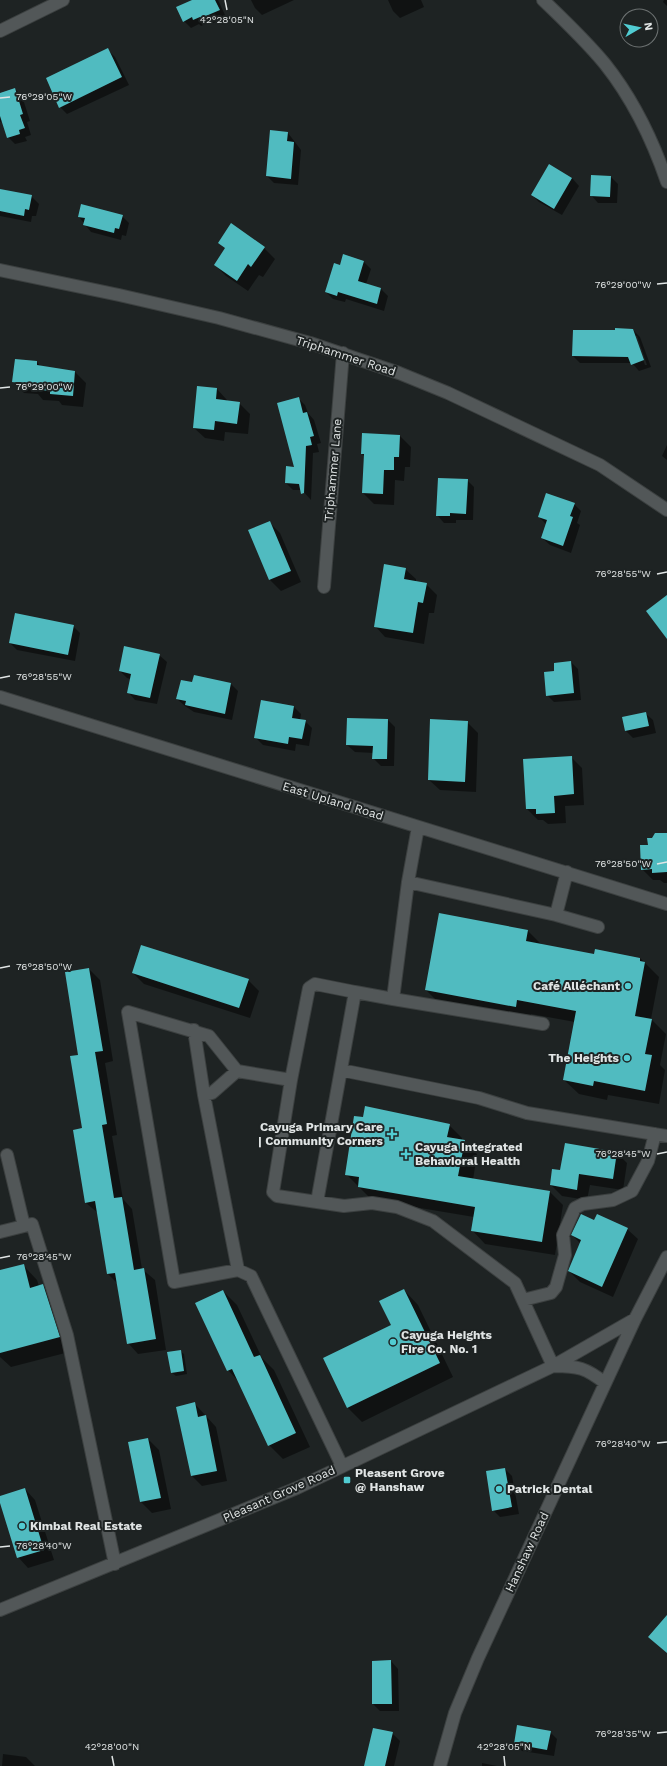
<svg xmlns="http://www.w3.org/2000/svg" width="667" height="1766" viewBox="0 0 667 1766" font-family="'Work Sans',sans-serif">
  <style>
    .shadow { fill: #0007; fill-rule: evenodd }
    .building { fill: #50bbc0 }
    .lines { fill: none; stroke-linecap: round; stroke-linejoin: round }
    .minor-casing { stroke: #3c4040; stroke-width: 14 }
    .minor { stroke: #525758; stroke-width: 12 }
    .ticks { fill: none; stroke: #e1e5e5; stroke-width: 1.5 }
    .poi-dot { fill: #51ccd2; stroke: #1e2323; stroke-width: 1.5 }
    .labels { text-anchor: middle; stroke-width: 4; stroke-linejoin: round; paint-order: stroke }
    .street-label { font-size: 12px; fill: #e1e5e5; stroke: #1e2323 }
    .poi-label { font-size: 12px; font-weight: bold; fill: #e1e5e5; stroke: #1e2323; text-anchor: start }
    .ticks-label { font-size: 10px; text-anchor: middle; fill: #e1e5e5; stroke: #1e2323; stroke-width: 4; stroke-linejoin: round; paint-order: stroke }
  </style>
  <rect width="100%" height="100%" fill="#1e2323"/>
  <path class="shadow" d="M194,0H218L226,17L209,25L208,23L201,26L199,24L191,28L184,21Z
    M251,0H294L262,15L255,8Z
    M388,0H421L424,7L400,18L393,11Z
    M664,0H667V6L663,2Z
    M108,50L115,57L129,85L67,114L60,107Z
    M15,89L22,96L30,121L27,122L31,135L25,137L27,141L15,144L8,137L3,121L0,122V94Z
    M288,133L301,150L298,185L274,183L267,176Z
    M611,177L618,184L617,203H598L591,195Z
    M572,178L579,186L562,215L539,202L532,195Z
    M31,196L39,204L36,216H32L31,222L0,216V198Z
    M122,216L129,223L126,236L122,235L121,240L91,232L79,217Z
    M219,242L264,248L275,259L263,277L259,275L248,291L226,276L215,265L226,249Z
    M364,262L371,269L366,284L381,289L388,296L384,311L346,299L345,302L333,299L326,292L341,266Z
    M633,330L640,337L651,367L639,371L632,363H580L573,356ZM635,336H637L647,365H645Z
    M37,362L41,367L75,372L86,383L83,407L62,405L59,401L43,400L38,394L24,393L13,382Z
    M217,389L227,400V402L239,403L250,414L248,434L225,432L224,441L205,438L194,428Z
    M298,398L305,405L308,413L314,420L321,443L317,444L319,452L313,453L311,500L302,490H293L286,483L296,468Z
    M400,436L411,447L410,467H405L404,481L395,480L394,505L374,504L363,493L365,457L362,454Z
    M667,445V460L662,456Z
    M467,480L474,487L473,520H456V523H444L437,515Z
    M574,504L581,511L577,523L580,525L571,553L550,545L542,538L546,524L539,517Z
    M269,522L280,533L301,582L281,591L270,580L249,530Z
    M405,569L416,579V582L426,584L437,595L434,613H429L424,644L385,637L375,626Z
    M73,626L80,633L75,661L17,650L10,643Z
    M159,655L167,662L157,704L135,700L128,692L131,679L127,678L120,671Z
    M571,662L578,669L581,700L554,702L547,695Z
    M193,683L231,684L238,691L232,720L194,712L185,706L177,699Z
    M294,707L301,714L300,720L305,721L312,728L309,746L296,744L295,751L263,745L256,738Z
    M645,713L653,720L656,733L633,738L626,731L623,718Z
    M348,719L388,720L395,727L394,766H381L374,759V753L355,752L347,745Z
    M467,722L478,733L476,792L440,790L429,780Z
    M571,757L582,768L584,805L565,806L566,823L548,824L543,820H538L527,809Z
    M667,834V883H664L660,880H653L642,869L649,846Z
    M528,931L542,945L595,955L640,958L659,977L651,1019L666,1034L660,1065L665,1070L659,1104L608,1095L607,1100L579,1094L564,1080L575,1022L531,1014L530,1021L440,1004L426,990Z
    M89,969L100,980L113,1061L105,1063L117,1135L112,1136L123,1199L132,1209L142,1269L155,1280L166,1350L138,1354L128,1343L117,1283L108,1274L98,1213L86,1203L79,1056Z
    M133,973L248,980L259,991L250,1018L144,984Z
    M364,1119L449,1125L462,1138V1141L477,1154L473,1180L550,1192L563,1205L555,1255L485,1244L472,1230L474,1217L372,1200L346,1174Z
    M617,1153L627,1163L623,1190L590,1185L587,1200L562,1196L551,1185Z
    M627,1229L638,1239L613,1297L580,1282L569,1271L581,1244L572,1235Z
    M23,1265L37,1280L39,1286L43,1285L57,1299L73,1351L11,1367L0,1357V1271Z
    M404,1290L418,1305L453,1377L362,1422L348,1408L392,1325Z
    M223,1291L237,1305L262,1358L274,1370L310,1447L283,1459L269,1445L239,1382L228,1370Z
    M180,1351L184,1354L187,1374L176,1376L172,1373Z
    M195,1404L216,1427L227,1481L202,1486L192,1476Z
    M148,1439L159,1450L171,1509L152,1513L141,1502L129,1443Z
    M505,1469L512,1476L519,1514L500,1517L493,1510Z
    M25,1489L35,1500L54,1560L28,1568L18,1557L0,1499V1497Z
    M391,1661L398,1669L399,1711H380L373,1704Z
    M550,1732L557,1739L554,1756L522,1751L515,1744Z
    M392,1733L400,1741L394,1766H367Z
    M3,1754L26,1757L35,1766H2Z
    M482,1763L497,1766H482Z"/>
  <path class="building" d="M192,0H215L220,10L201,18L200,17L193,20L192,17L183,22L176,7Z
    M108,48L122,77L59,108L46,78Z
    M15,88L23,114L20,115L25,128L19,130L20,134L7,138L0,116V93Z
    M270,130L288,132L287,141L294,142L291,179L266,176Z
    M549,164L572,178L554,209L531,195Z
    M591,175L611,176L610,197L590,196Z
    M0,189L32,195L29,210L25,209L24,216L0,211Z
    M81,204L123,215L119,229L115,228L114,233L83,225L85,218L78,217Z
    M231,223L265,247L251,267L248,264L237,281L214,265L225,248L218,243Z
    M343,254L364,261L358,281L381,288L377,304L338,292L337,296L325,292L334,263L340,265Z
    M615,328L633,329L644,360L631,365L628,357L572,356L573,330H615Z
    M15,359L37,361V365L75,371L73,396L50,394V391L32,389V385L12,382Z
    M197,386L217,388L216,399L240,402L237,424L215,421L214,430L193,428Z
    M299,397L303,413L307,412L314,436L310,437L312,445L306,446L304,493L301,494L299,484L285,483L286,466L294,467L277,403Z
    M362,433L400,435L399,457H394V470H384L383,494L362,493L364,454H361Z
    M438,478L468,479L466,514L450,513V516H436Z
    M546,493L575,503L570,516L573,517L563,546L541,538L547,520L538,517Z
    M270,521L291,571L269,580L248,530Z
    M384,564L406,568L404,579L427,583L423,603L418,602L413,633L374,627Z
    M667,595V639L646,611Z
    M15,613L74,625L68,655L9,643Z
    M124,646L160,654L150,698L127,693L131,674L119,671Z
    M571,661L574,693L546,696L544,672L554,671V663Z
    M194,675L231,683L225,714L185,705L186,701L176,699L181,680L192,682Z
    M261,700L294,706L292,718L306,720L302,739L289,737L288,744L254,738Z
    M646,712L649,726L625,731L622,717Z
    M347,718L388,719L387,759H372L373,746L346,745Z
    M430,719L468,721L465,782L428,780Z
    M572,756L574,794L554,796L555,813L536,814V809H526L523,759Z
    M655,833H667V872L652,873V869L641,870L640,845H648L647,838H652Z
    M439,913L528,930L526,941L594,954L595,949L640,958V961L645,962L635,1016L652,1019L645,1054L652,1055L645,1091L594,1081L593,1086L563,1080L576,1011L517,1000L516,1007L425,990Z
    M141,945L249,979L239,1008L132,973Z
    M89,968L103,1051L95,1052L107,1124L102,1125L114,1198L122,1197L134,1270L144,1268L156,1339L127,1344L115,1273L107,1274L95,1201L85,1203L73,1130L82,1128L70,1056L78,1055L65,972Z
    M365,1106L450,1124L447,1137L465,1140L458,1176L550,1191L542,1242L471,1231L475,1207L358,1187L359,1177L345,1175L354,1116L363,1117Z
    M565,1143L617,1152L613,1179L579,1174L577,1190L550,1185L552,1169L560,1170Z
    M581,1214L594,1220L597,1214L628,1228L602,1287L568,1271L581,1240L571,1235Z
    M24,1264L30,1288L43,1284L60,1337L0,1353V1270Z
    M404,1289L440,1363L347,1408L323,1358L391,1325L379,1301Z
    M223,1290L254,1357L260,1355L296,1433L268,1446L232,1369L227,1371L195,1303Z
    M181,1350L184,1371L171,1373L167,1352Z
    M195,1402L198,1417L206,1415L217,1471L191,1476L176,1407Z
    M148,1438L161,1498L140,1502L128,1442Z
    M505,1468L512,1507L492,1511L486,1471Z
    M25,1488L44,1550L17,1558L0,1503V1496Z
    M667,1615V1653L648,1637Z
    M391,1660L392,1704H372V1661Z
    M517,1725L551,1731L547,1750L514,1744Z
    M373,1728L393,1732L385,1766H364Z"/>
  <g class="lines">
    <defs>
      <path id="minor" d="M543,0C564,20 586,41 605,64C632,98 653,141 667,182
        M0,31L63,0
        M0,270L119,295L219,318L310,343L399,373L448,393L600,465L667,510
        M324,587L343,353
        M0,697L667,904
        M418,827L408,882L393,999L355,992L317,1202L344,1206L372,1203L397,1207L433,1221L515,1283L553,1366
        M408,882L556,915L598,927
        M556,915L567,872
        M393,999L543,1024
        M194,1030L204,1095L238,1270
        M341,1070L479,1098L527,1113L667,1136
        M291,1080L237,1071L209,1036L128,1012L174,1282L238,1270L251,1276L342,1466
        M204,1095L212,1093L237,1071
        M7,1155L24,1226
        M317,1202L277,1196L273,1192L291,1080L309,988L315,984L355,992
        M0,1232L32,1224L67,1335L115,1564
        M523,1300L551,1293L556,1287L565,1255L563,1235L575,1208L583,1204L613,1200L632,1191L648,1161L655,1134
        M554,1366C578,1366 586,1368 605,1383
        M0,1610L297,1488L553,1366L635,1319
        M440,1766L455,1713L478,1658L635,1319L667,1257"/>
    </defs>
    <use href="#minor" class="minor-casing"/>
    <use href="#minor" class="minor"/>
  </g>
  <path class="ticks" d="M225,0L227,10M0,98L10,97M657,284L667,283M0,388L10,387M657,574L667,572M0,678L10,676M657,864L667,862M0,968L10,966M657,1154L667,1152M0,1258L10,1256M657,1443L667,1442M0,1547L10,1546M657,1733L667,1732M112,1756L114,1766M504,1756L505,1766"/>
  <g class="poi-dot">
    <circle cx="628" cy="986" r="4"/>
    <circle cx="627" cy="1058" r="4"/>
    <path d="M390 1128h4v4h4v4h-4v4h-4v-4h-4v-4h4z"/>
    <path d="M404 1148h4v4h4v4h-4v4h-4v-4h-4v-4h4z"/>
    <circle cx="393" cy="1342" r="4"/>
    <rect x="343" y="1476" width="8" height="8" rx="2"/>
    <circle cx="499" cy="1489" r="4"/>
    <circle cx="22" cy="1526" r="4"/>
  </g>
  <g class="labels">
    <g class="street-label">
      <text transform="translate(346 356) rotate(18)" y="4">Triphammer Road</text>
      <text transform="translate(333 470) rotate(-85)" y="4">Triphammer Lane</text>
      <text transform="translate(333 801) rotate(17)" y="4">East Upland Road</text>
      <text transform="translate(279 1494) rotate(-24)" y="4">Pleasant Grove Road</text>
      <text transform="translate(527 1552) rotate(-65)" y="4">Hanshaw Road</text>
    </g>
    <g class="poi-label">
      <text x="620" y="990" text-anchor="end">Café Alléchant</text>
      <text x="619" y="1062" text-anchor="end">The Heights</text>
      <text x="383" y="1131" text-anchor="end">Cayuga Primary Care<tspan x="383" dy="14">| Community Corners</tspan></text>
      <text x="415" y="1151">Cayuga Integrated<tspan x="415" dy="14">Behavioral Health</tspan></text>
      <text x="401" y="1339">Cayuga Heights<tspan x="401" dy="14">Fire Co. No. 1</tspan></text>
      <text x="355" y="1477">Pleasent Grove<tspan x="355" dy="14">@ Hanshaw</tspan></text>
      <text x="507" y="1493">Patrick Dental</text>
      <text x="30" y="1530">Kimbal Real Estate</text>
    </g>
  </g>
  <g class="ticks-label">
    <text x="227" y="23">42°28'05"N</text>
    <text x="44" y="100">76°29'05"W</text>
    <text x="623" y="288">76°29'00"W</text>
    <text x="44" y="390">76°29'00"W</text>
    <text x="623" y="577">76°28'55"W</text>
    <text x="44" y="680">76°28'55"W</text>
    <text x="623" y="867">76°28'50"W</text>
    <text x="44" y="970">76°28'50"W</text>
    <text x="623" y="1157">76°28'45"W</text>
    <text x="44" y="1260">76°28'45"W</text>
    <text x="623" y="1447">76°28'40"W</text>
    <text x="44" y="1549">76°28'40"W</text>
    <text x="623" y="1737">76°28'35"W</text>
    <text x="112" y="1750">42°28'00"N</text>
    <text x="504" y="1750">42°28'05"N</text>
  </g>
  <g transform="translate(639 28) rotate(81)"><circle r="19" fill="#1e2323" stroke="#6c7171"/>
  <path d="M0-3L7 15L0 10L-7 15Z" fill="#51ccd2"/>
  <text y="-6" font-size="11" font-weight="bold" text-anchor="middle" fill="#e1e5e5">N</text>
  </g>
</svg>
